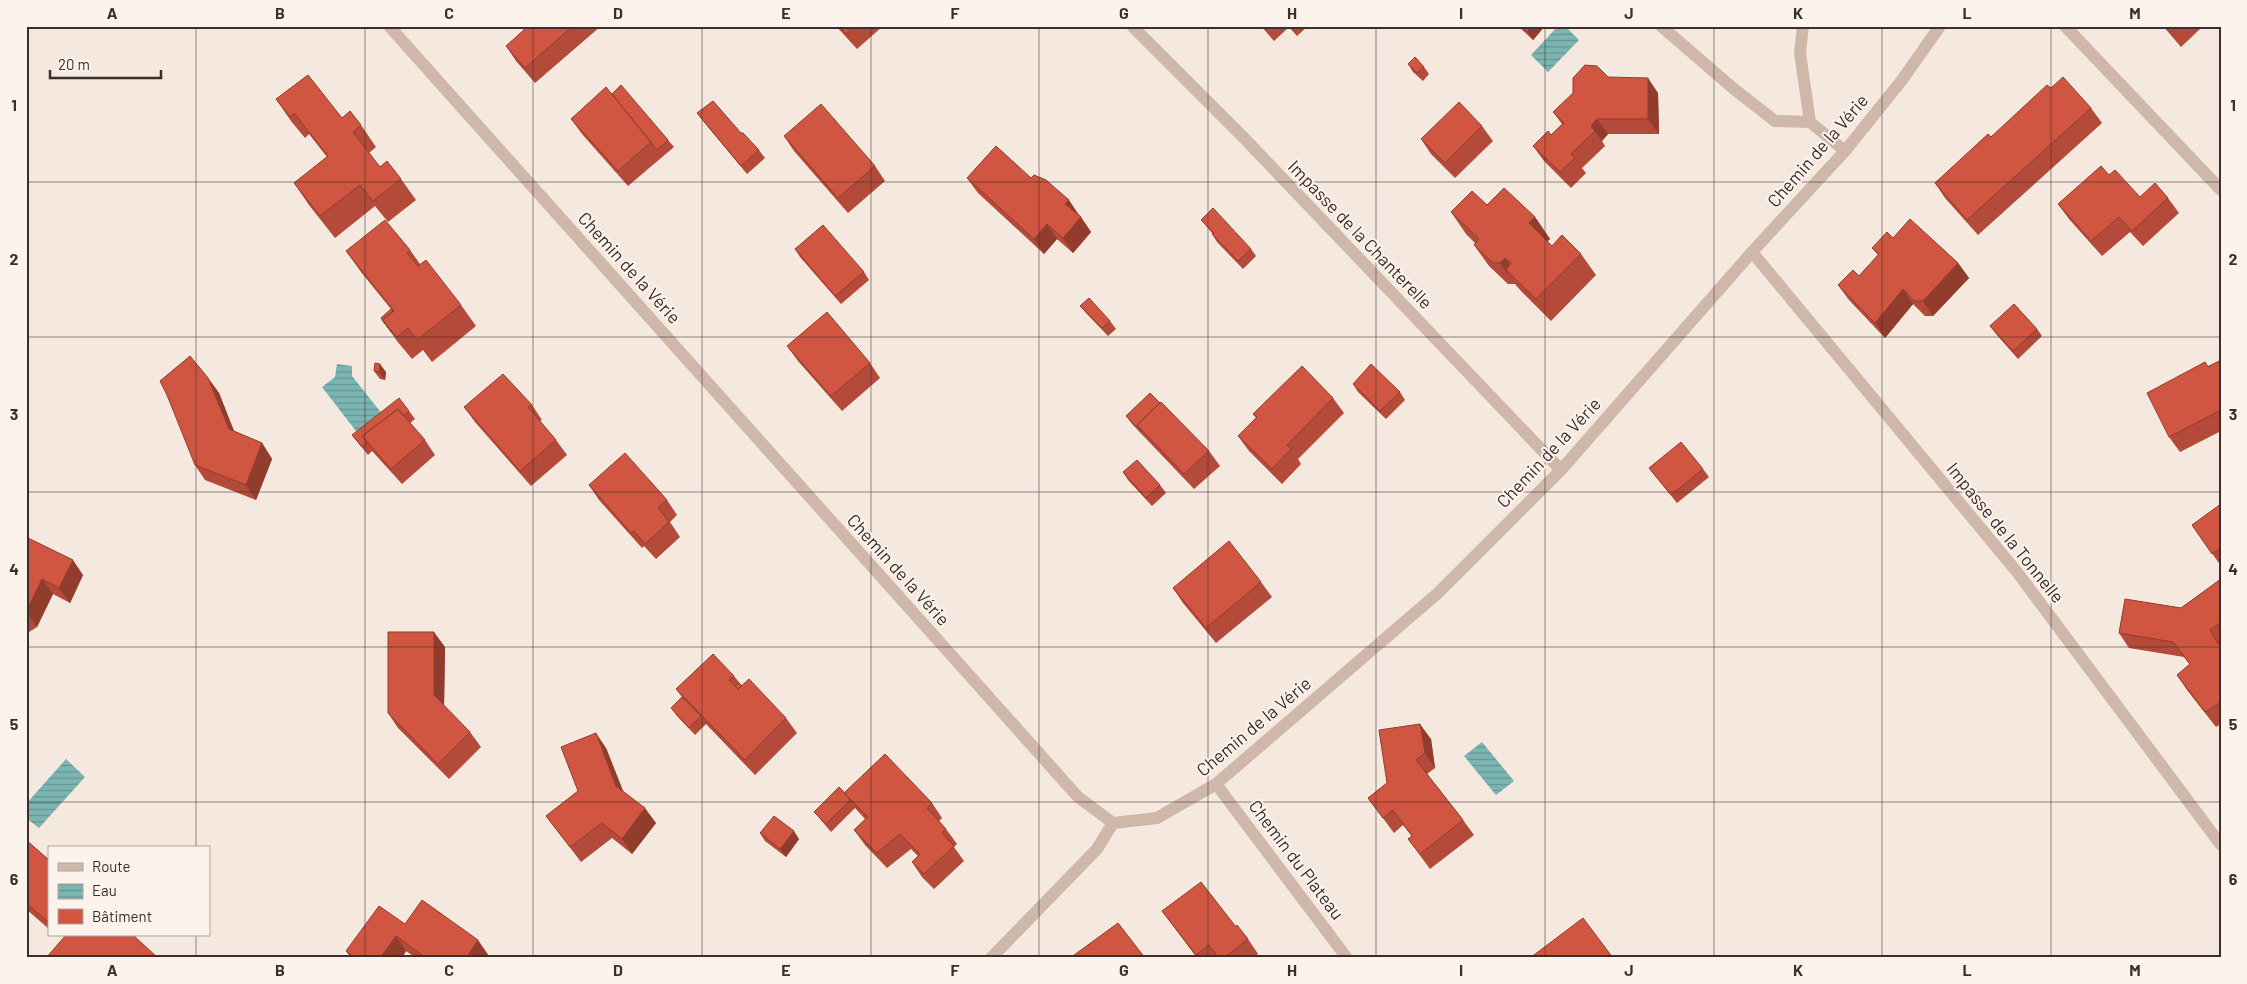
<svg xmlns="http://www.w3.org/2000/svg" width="2247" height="984" viewBox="0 0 2247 984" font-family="Barlow,sans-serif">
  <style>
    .water { fill: url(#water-rules) }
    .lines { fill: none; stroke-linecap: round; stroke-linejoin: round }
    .street { stroke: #cfb7aa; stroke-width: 12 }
    .wall { fill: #b44a39 }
    .shaded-wall { fill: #923c2e }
    .building { fill: #d15642; stroke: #923c2e }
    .grid { fill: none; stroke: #3c2e2a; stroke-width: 1; stroke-opacity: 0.55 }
    .labels { text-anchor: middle; stroke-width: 4; stroke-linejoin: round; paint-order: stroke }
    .street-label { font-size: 18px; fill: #3c2e2a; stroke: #fcf3ed }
    .neatline { fill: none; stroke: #3c2e2a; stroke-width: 2 }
    .grid-label { font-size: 16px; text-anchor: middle; font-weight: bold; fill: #3c2e2a }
  </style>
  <defs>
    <pattern id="water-rules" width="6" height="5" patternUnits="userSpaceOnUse" patternTransform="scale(1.25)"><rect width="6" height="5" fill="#7bb5b2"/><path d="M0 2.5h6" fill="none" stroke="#669491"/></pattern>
  </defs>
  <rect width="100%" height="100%" fill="#f5e9df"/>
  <path class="water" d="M1558,26H1565L1579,40L1548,72L1531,55Z
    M337,364L352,366V376L383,415L359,435L322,387L335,377Z
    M1482,742L1514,781L1496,795L1464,756Z
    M66,759L85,777L39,828L26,818V804Z"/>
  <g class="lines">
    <path class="street" d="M389,26L1078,797L1113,823L1157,818L1216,784L1438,593L1561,470L1752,252L1845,151L1902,80L1940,26
      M1132,26L1245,139L1561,470
      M1661,26L1734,89L1775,121L1810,122
      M1803,26L1800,53L1810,122L1845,151
      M2065,26L2221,190
      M1752,252L2017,572L2221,845
      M1216,784L1347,958
      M991,958L1097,849L1113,823"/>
  </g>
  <path class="wall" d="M520,26H601L535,83L516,61L506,46L524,30Z
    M836,26H883L857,49Z
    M1261,26H1308L1297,36L1289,27L1274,41Z
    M1518,26H1545L1533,40Z
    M2163,26H2198L2200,29L2181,47Z
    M1408,64L1424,67L1429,74L1423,81L1413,72Z
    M1608,77L1658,93L1659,134H1608L1602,141L1605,146L1582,168L1586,173L1571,188L1544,161L1533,146L1551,135L1562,124L1553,112Z
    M2051,88L2091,108L2102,123L1978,235L1945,198L1935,183Z
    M612,94L668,140L674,147L628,186L582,134L571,119Z
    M276,99L342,118L361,125L376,147L369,153L380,167L401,179L416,200L388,222L375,206L335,238L309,205L294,183L327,157L309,134L305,138L291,121Z
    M697,113L741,133L759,150L765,158L747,174L703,121Z
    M1482,126L1493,141L1455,178L1431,154L1421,139Z
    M784,136L875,166L885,181L848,213L794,151Z
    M2109,175L2140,197L2168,198L2179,213L2143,246L2130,232L2102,256L2069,219L2058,204Z
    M967,178H1031L1079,215L1091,232L1073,253L1057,239L1044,254L978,193Z
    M1487,205L1535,217L1550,239L1547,241L1552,246L1581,254L1596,275L1551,321L1521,291L1515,284H1508L1489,266L1474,245L1475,243L1466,234L1451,212Z
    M1201,220L1251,249L1256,256L1243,269L1217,242L1212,234V233Z
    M1893,238L1958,263L1969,278L1933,316H1925L1913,304L1885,338L1849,300L1838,285L1859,276L1878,255L1872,248Z
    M795,249L864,272L869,280L841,304L800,257Z
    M410,250L420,264L461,305L476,326L432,362L423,350L412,359L397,341L381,318L391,309L361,272L346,251Z
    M1080,306L1110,321L1116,329L1108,336L1086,313Z
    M1990,326L2037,329L2042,336L2018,359L1996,334Z
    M787,346L870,363L880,378L842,411L798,361Z
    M2221,360V431L2180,452L2169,437L2208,366Z
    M374,371L386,372L385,380L380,379Z
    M208,378L219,393L234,431L262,443L272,459L256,500L205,480L195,465Z
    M1353,384L1400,392L1405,400L1386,419L1358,392Z
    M1333,398L1344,413L1298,459L1301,464L1282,484L1249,451L1238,436L1256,418L1253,414Z
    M532,405L542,420L540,421L556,440L567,455L531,486L475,422L464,407Z
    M409,411L415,419L410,423L425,440L435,455L402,484L372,451L368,455L352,435Z
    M1126,416L1209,451L1220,466L1194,489L1132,424Z
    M1649,468L1703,469L1709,477L1677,503Z
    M1123,472L1160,485L1166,493L1152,506L1128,480Z
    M589,485L667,500L677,515L670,522L680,537L656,559L644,546L642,548L599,500Z
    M2221,504V566L2192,525Z
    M26,537L83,575L70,603L53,594L37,627L26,634Z
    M2221,579V724L2216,727L2187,690L2177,675L2190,665L2184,657L2129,648L2119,633L2181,608Z
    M1261,582L1272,597L1216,643L1183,603L1173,588Z
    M445,647L444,706L470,732L481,747L449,779L398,728L388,713Z
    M734,676L742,686L786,718L797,733L755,775L706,724L695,735L677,716L671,708L682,697L676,689Z
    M1431,739L1435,768L1427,774L1463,820L1474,835L1430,869L1408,839L1412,836L1403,825L1394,833L1368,798L1387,783Z
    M606,748L623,791L656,823L632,854L612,838L581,862L546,816L578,791Z
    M845,793L932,803L942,818L939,821L946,829L957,844L954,847L964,861L934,889L922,877L912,862L918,856L911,849L887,868L865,845L854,830L865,819L855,808L831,832L820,819L814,812Z
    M760,833L799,839L786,857L765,841Z
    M26,840L49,860V929L26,909Z
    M1162,911L1236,927L1248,939L1258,954L1253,958H1197Z
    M405,924L489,956L487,958H416L406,951L402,958H351L346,951Z"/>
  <path class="shaded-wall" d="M1532,26H1545L1533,40L1527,32Z
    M1648,78L1658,93L1659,134L1648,119Z
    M1597,119L1608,134L1602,141L1591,126Z
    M1069,200L1079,215L1076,219L1065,204Z
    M1081,217L1091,232L1073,253L1063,238Z
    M1535,217L1550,239L1544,245L1529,223Z
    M1047,224L1057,239L1044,254L1034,239Z
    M1505,258L1520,279L1506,270L1515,284L1500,263Z
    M1958,263L1969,278L1933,316L1923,301Z
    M1903,289L1913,304L1885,338L1875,323Z
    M380,364L386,372L385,380L379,372Z
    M208,378L219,393L239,444L229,429Z
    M262,443L272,459L256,500L246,485Z
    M73,560L83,575L70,603L59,588Z
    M42,579L53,594L37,627L26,612Z
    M434,632L445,647L444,710L434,695Z
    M1420,724L1431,739L1435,768L1425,753Z
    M596,733L606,748L627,801L616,786Z
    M645,808L656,823L632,854L622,839Z
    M794,831L799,839L786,857L780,849Z
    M396,936L406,951L402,958H380Z
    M478,940L489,956L487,958H466Z"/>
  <path class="building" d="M523,26H573L525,68L506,46L525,29Z
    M839,26H855L846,34Z
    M1521,26H1532L1527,32Z
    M2166,26H2177L2171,32Z
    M1415,57L1424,67L1417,73L1408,64Z
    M1585,65L1597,66L1608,77L1648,78V119H1597L1591,126L1595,131L1571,154L1575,158L1560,172L1533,146L1548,131L1551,135L1564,123L1553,112L1573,93V78Z
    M308,75L342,118L350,111L361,125L353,132L380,167L387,161L401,179L373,201L360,185L320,216L294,183L328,156L294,113L290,117L276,99Z
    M2063,77L2091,108L1967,220L1935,183L1988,134L1991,137L2047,85L2051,88Z
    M621,85L668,140L657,150L612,94Z
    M606,87L651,142L618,171L571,119Z
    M713,101L741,133H743L759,150L741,166L697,113Z
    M1459,102L1482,126L1445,163L1421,139Z
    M821,104L875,166L838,198L784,136Z
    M996,146L1031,178L1034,175L1046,180L1069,200L1065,204L1081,217L1063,238L1047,224L1034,239L967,178Z
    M2101,166L2109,175L2115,170L2140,197L2155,183L2168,198L2132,231L2119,217L2091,241L2058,204Z
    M1504,188L1535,217L1529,223L1552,246L1562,235L1581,254L1536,299L1506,270L1511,263L1505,258L1500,263H1493L1474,245L1479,239L1451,212L1472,191L1487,205Z
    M1213,208L1251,249L1238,261L1212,234L1214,233L1201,220Z
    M1910,219L1958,263L1923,301H1914L1903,289L1875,323L1838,285L1853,270L1859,276L1879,254L1872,248L1887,232L1893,238Z
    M385,220L410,250L407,253L418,266L426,260L461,305L417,340L408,328L397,337L382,320L394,311L346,251Z
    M823,225L864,272L835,296L795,249Z
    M1089,298L1110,321L1102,328L1080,306Z
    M2014,304L2037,329L2013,351L1990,326Z
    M391,309L393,311L382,320L392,333L381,318Z
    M827,312L870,363L831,396L787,346Z
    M190,356L208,378L229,429L262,443L246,485L195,465L167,395L160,381Z
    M2221,360V410L2169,437L2147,393L2205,362L2208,367Z
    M375,363L380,364L379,372L374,371Z
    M1371,364L1400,392L1380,411L1353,384Z
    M1302,366L1333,398L1287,445L1291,449L1272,469L1238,436L1257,417L1253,414Z
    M503,374L532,405L528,407L556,440L520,471L464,407Z
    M1150,393L1160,403L1137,425L1142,432L1126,416Z
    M399,398L409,411L403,416L398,409L362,436L367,443L362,447L352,435Z
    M1161,402L1209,451L1184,474L1137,425Z
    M398,409L425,440L391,469L362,436Z
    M1681,442L1703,469L1671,495L1649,468Z
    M625,453L667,500L658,508L669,522L645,544L634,531L631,533L589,485Z
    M1137,460L1160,485L1146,498L1123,472Z
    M2221,504V547L2212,554L2192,525Z
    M26,537L73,560L59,588L42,579L26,612Z
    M1229,541L1261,582L1206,628L1173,588Z
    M2221,579V622L2210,630L2218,644L2221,642V702L2205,712L2177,675L2190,664L2173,642L2119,633L2125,599L2181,608Z
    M388,632H434V695L470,732L438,764L388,713Z
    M713,654L734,676L729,680L738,689L749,679L786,718L745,760L676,689Z
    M739,683L742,686L738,689L735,686Z
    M682,697L701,716L689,728L671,708Z
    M1420,724L1425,753L1416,760L1463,820L1420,854L1408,839L1412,836L1393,810L1383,818L1368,798L1387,783L1379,730Z
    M596,733L616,786L645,808L622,839L602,823L570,847L546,816L578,791L561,747Z
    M885,754L932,803L927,808L946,829L942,833L954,846L924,874L912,862L920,854L900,834L877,853L854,830L868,817L844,793Z
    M839,787L845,793L850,800L826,824L814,812Z
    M774,816L794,831L780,849L760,833Z
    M26,840L49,860V921L48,922L26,903Z
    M1201,882L1236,927L1237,925L1248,939L1224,958H1219L1209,945L1196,955L1162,911Z
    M422,900L478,940L466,958H426L396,936L380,958H355L346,951L379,906L405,924Z
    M1583,918L1613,958H1530Z
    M1118,923L1145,958H1070Z
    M66,935H133L158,958H46Z"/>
  <path class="grid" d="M196,26V848M365,26V958M533,26V958M702,26V958M871,26V958M1039,26V958M1208,26V958M1376,26V958M1545,26V958M1714,26V958M1882,26V958M2051,26V958M26,182H2221M26,337H2221M26,492H2221M26,647H2221M26,802H2221M196,935V958"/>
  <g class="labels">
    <g class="street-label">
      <text transform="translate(1818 151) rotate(-49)" y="6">Chemin de la Vérie</text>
      <text transform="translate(1360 235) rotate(46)" y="6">Impasse de la Chanterelle</text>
      <text transform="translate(629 268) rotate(48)" y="6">Chemin de la Vérie</text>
      <text transform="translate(1549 453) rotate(-47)" y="6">Chemin de la Vérie</text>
      <text transform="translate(2005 533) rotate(51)" y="6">Impasse de la Tonnelle</text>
      <text transform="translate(898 570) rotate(48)" y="6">Chemin de la Vérie</text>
      <text transform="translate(1254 727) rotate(-40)" y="6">Chemin de la Vérie</text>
      <text transform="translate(1296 860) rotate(53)" y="6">Chemin du Plateau</text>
    </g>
  </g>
  <rect width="2247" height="984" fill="none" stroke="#fcf3ed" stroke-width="55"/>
  <rect x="48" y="846" width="162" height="90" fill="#fcf3ed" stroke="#afa49f"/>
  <rect x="58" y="863" width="25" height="8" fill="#cfb7aa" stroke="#afa49f"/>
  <text x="92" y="872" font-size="15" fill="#3c2e2a">Route</text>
  <rect x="58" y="884" width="25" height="15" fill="url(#water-rules)" stroke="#afa49f"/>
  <text x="92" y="896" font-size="15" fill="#3c2e2a">Eau</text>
  <rect x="58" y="909" width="25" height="15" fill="#d15642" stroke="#afa49f"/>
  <text x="92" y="922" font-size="15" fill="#3c2e2a">Bâtiment</text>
  <path d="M50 70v8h111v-8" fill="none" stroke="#3c2e2a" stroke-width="2.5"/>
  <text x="58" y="70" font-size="15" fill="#3c2e2a" stroke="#fcf3ed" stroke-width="4" paint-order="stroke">20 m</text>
  <rect x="28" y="28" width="2192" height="928" class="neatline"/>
  <g class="grid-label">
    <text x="112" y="19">A</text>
    <text x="280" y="19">B</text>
    <text x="449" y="19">C</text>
    <text x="618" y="19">D</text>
    <text x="786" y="19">E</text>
    <text x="955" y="19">F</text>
    <text x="1124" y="19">G</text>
    <text x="1292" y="19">H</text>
    <text x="1461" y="19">I</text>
    <text x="1629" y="19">J</text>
    <text x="1798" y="19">K</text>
    <text x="1967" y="19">L</text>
    <text x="2135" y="19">M</text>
    <text x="14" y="111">1</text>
    <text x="2233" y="111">1</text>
    <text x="14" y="265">2</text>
    <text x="2233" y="265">2</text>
    <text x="14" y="420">3</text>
    <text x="2233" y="420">3</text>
    <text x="14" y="575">4</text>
    <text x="2233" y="575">4</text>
    <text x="14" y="730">5</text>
    <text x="2233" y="730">5</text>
    <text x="14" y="885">6</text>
    <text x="2233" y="885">6</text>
    <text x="112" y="976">A</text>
    <text x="280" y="976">B</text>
    <text x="449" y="976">C</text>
    <text x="618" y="976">D</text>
    <text x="786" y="976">E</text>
    <text x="955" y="976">F</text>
    <text x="1124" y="976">G</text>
    <text x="1292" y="976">H</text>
    <text x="1461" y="976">I</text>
    <text x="1629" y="976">J</text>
    <text x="1798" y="976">K</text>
    <text x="1967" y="976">L</text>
    <text x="2135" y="976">M</text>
  </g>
</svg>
